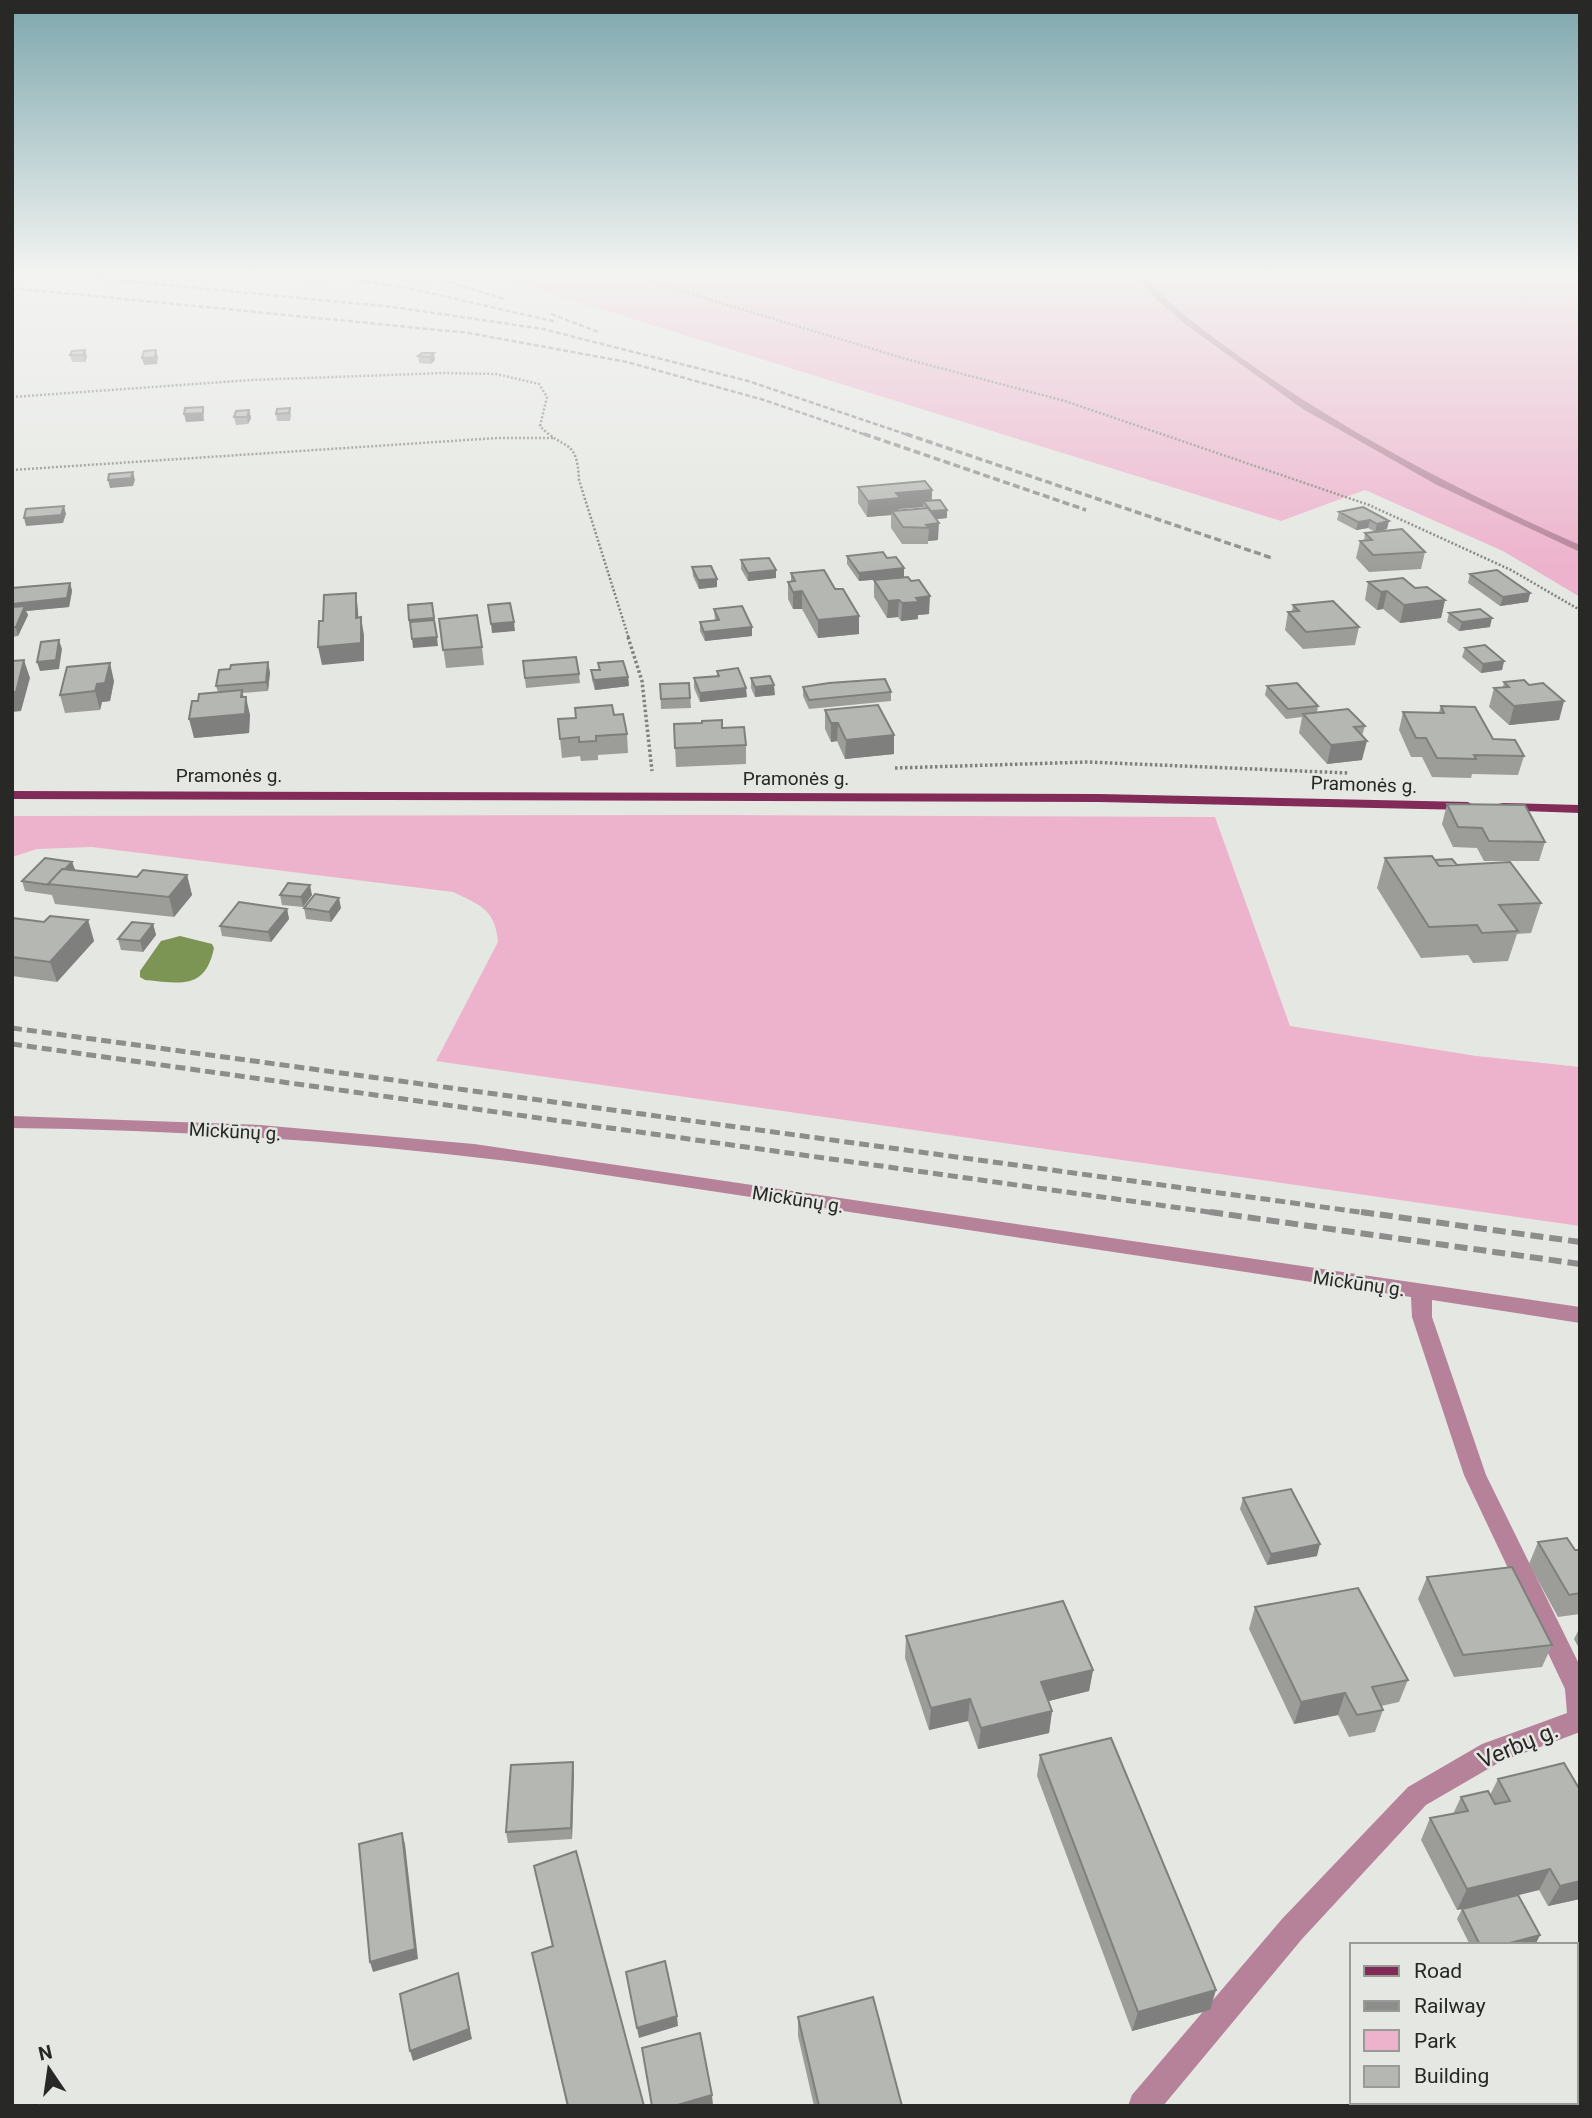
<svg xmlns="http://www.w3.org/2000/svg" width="1592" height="2118" viewBox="0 0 1592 2118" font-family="Roboto,sans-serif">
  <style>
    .green { fill: #edb2cc }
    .water { fill: #7c9454 }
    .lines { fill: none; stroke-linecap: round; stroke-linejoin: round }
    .path-far1 { stroke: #7f817d; stroke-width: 2.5; stroke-dasharray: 2 2; stroke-linecap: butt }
    .path { stroke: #7f817d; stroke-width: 3.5; stroke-dasharray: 2.5 2.5; stroke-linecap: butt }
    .minor { fill: #b58299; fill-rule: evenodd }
    .primary { fill: #822b59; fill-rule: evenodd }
    .rail-far3 { stroke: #8d8e8b; stroke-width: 2.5; stroke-dasharray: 5 2.5; stroke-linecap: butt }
    .rail-far2 { stroke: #8d8e8b; stroke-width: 3.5; stroke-dasharray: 7 3.5; stroke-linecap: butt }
    .rail-far1 { stroke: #8d8e8b; stroke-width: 5; stroke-dasharray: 10 5; stroke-linecap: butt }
    .rail { stroke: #8d8e8b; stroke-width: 6; stroke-dasharray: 13 6; stroke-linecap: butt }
    .wall { fill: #9c9d99; fill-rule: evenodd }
    .shaded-wall { fill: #7f807d }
    .building { fill: #b5b7b2; stroke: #7f807d; stroke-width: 2 }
    .labels { text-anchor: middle; stroke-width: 5; stroke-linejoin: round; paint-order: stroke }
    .street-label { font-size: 19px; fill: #282927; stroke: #e5e7e2 }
    .near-street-label { font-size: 23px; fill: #282927; stroke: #e5e7e2 }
  </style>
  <rect width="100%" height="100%" fill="#e5e7e2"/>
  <path class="green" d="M485,273H1580V597L1503,551L1365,490L1281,521Z
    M721,815L1215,817L1290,1026L1476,1056L1580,1067V1226L436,1061L498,942C495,909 480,905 453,892L92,847L37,849L12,857V816Z"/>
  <path class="water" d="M180,936L212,944L214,948C205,991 179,983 145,980L140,977V971L161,941Z"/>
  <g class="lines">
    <path class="path-far1" d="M636,273L665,286L906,359L1065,401L1369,505L1511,570L1580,610
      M12,397L251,380L444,373L496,374L539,384L547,397L540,426C564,452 577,436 579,480L629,639
      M12,470L497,438H553"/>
    <path class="path" d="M628,637L642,681L652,771
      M895,768L1088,762L1348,773"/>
    <path class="minor" d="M1134,273H1142C1169,307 1205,331 1239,356C1345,433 1461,492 1580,545V552L1437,485L1303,409L1185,324L1153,296Z
      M12,1116L260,1125L474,1144L1580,1307V1323L1432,1300V1317L1486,1475L1580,1666V1732L1500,1762L1426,1805L1302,1939L1163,2106H1128L1132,2095L1282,1919L1408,1787L1482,1744L1567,1713L1565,1689L1464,1475L1412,1317L1411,1297L539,1165C364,1142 189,1130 12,1128Z"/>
    <path class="primary" d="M12,791L1099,794L1468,802L1475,806L1468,810L1099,802L12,799Z
      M1503,803L1580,805V813L1498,810L1496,807L1498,804Z"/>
    <path class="rail-far3" d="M42,273L393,307L543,329L748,381L911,436
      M262,273L325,282
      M314,273L408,288L557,322
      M396,273L428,282
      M420,273L504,299
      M12,288L469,333L627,362L764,400L869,436
      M551,314L598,332"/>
    <path class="rail-far2" d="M864,434L1086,510
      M906,434L1272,558"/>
    <path class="rail-far1" d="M12,1028L1374,1214
      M12,1044L1223,1214"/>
    <path class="rail" d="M1210,1212L1580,1264
      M1361,1212L1580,1242"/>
  </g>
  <path class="wall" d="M85,350L87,357L85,362H72L70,355Z
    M422,353L435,360L431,364L419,363L418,356Z
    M290,408L291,416L290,421H277L276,414Z
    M249,410L251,418L248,424L236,425L234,417Z
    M858,487L932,490V501L947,510V518L936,519L938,540L928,541V544H902L891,528V515L867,517L858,503ZM923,507V508L899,511V509Z
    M1363,507L1387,529L1375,532L1368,528L1356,530L1337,520L1339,512Z
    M1365,533L1425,552L1421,569L1369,572L1356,558L1360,541H1364Z
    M847,556L887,558L904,577L859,581L847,564Z
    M741,560L776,578L748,581L741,569Z
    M692,567L717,587L699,589L693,576Z
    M791,573L859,634L818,638L802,609H793L788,599V582H791Z
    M1470,574L1530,593L1528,602L1500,606L1468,583Z
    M874,580L929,614L918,615V619L901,621L898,617L887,618L874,597Z
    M1368,582L1415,588L1445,600L1441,618L1400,623L1383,609L1377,610L1365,600Z
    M70,583L72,591L69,607L26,611L28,615L18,636L12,637V588Z
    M1293,605L1359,627L1355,645L1303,649L1285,630L1288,612H1292Z
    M714,609L752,627V636L705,641L700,631V622L715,620Z
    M1449,613L1490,627L1459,631L1447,622Z
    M439,619L482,647L484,665L446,668Z
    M1465,648L1504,661L1502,670L1481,673L1462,657Z
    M523,661L579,674L580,683L526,688Z
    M598,663L628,677L629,686L595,690L592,680L591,670H599Z
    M717,671L747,697L700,702L694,688V678L717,676Z
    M270,672L268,691L242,693L250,715L249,733L194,738L218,692L216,686Z
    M751,678L775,695L755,697L751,688Z
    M114,681L110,701L102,702L100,710L65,713L60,695Z
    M1504,682L1529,685L1564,701L1559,720L1509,725L1489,707L1494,688L1503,687Z
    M689,683L691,708L661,709L660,684Z
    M1267,686L1318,706L1317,712L1365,726L1362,736V760L1327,764L1299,733L1302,717L1286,719L1265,695Z
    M803,687L891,692V701L809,709L803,696Z
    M1441,706L1493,739L1524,756L1518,775L1472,774L1471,778L1432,777L1422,757H1411L1399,730L1403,712H1439Z
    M825,710L894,754L845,759L837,741L831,742L825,729Z
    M614,715L627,734L628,753L598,755V760L581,761L580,756L562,758L558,719Z
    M674,724L722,728L746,745V764L676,767Z
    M1447,804L1545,842L1539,861H1484L1477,848L1453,847L1442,824Z
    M1385,858L1435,860L1457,865L1541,903L1531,933L1517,934L1508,961L1473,963L1468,955L1421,958L1377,888Z
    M72,862L75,870L137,877L187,875L192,895L174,917L55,904L52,895L25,891L22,881Z
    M280,895H312L303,907L282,905Z
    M304,908H341L331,922L306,919Z
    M287,909L289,919L271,942L222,936L220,926Z
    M12,918L44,922L88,920L94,941L57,982L12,976Z
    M153,924L156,935L143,952L121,950L118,939Z
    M1243,1498L1317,1556L1267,1565L1240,1509Z
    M1538,1542L1575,1550H1580V1614L1558,1617L1529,1564Z
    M1427,1577L1552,1645L1542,1667L1454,1677L1418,1599Z
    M1255,1607L1408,1680L1399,1702L1381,1706L1383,1710L1375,1732L1349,1737L1338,1715L1294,1724L1249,1629Z
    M1580,1627V1650L1574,1639Z
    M906,1636L1093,1670L1089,1691L1048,1701L1052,1711L1049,1733L978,1749L968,1721L929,1730L905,1658Z
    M1040,1755L1210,2010L1132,2031L1037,1776Z
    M573,1762L574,1772L572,1839L508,1843L506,1832Z
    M1498,1779L1580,1899L1548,1906L1539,1890L1518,1895L1540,1935L1535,1945H1470L1457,1919L1462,1909L1457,1910L1421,1840L1430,1818L1453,1814L1461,1797L1490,1795Z
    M534,1866L644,2106H567L532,1953L552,1946Z
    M798,2017L902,2106H814L798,2036Z
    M1409,2102H1537L1539,2106H1411Z"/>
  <path class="shaded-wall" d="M85,350L87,357L85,362L83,355Z
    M156,350L158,357L157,364L144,365L142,358Z
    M434,353L435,360L431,364L430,357Z
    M203,407L204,421L186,422L184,414Z
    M249,410L251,418L248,424L247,417Z
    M133,472L135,480L133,486L110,488L108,480Z
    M932,490L931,506L923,501V507L899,509V514L892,511L891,515L867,517L868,501L896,493Z
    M64,506L66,514L63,523L26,526L24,518Z
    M947,510V518L930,520L931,511Z
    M1370,520L1368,528L1356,530L1358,522Z
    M1389,521L1387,529L1375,532L1377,524Z
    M939,523L938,540L928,541L929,528L926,525Z
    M904,568V577L859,581V573Z
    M776,570V578L748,581V573Z
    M717,579V587L699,589L698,580Z
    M70,583L72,591L69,607L26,611L28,615L18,636L12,613V604Z
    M802,591V609H793V592Z
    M1387,591L1383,609L1377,610L1381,592Z
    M356,593L358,610L359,635L356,618Z
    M1530,593L1528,602L1500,606L1503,597Z
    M930,596L929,614L918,615V619L901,621L902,603L916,598Z
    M899,600L898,617L887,618L888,601Z
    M1445,600L1441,618L1400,623L1404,605Z
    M859,616V634L818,638V620Z
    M361,617L364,635V661L322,665L318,647Z
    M434,618L436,627L411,629L409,620Z
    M1492,618L1490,627L1459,631L1462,622Z
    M514,622L515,631L492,633L491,624Z
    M752,627V636L705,641L704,632Z
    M437,637L438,646L413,648L412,639Z
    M59,640L62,649L59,669L40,671L37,662Z
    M24,660L30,678L21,711L12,712V692Z
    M1504,661L1502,670L1481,673L1483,664Z
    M268,662L270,672L268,691L266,682Z
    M110,663L114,681L110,701L102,702L100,710L95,691L97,684Z
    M628,677L629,686L595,690L594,680Z
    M774,685L775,695L755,697V687Z
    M746,688L747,697L700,702V693Z
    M242,690L246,707V697L250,715L249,733L194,738L189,719L241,697Z
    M1564,701L1559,720L1509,725L1514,706Z
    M831,723H838L837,741L831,742Z
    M894,735V754L845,759L846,740Z
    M1367,741L1362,760L1327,764L1331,745Z
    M72,862L76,872L50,884Z
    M187,875L192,895L174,917L169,897Z
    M310,885L312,895L303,907L301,897Z
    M339,898L341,908L331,922L329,912Z
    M287,909L289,919L271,942L268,932Z
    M88,920L94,941L57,982L50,962Z
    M153,924L156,935L143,952L140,941Z
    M1320,1544L1317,1556L1267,1565L1271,1554Z
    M1093,1670L1089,1691L1037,1704L1041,1682Z
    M1345,1693L1338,1715L1294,1724L1301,1702Z
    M970,1699L968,1721L929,1730L931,1708Z
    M1052,1711L1049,1733L978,1749L981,1728Z
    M573,1762L574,1772L572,1839L571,1828Z
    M402,1833L405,1844L418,1959L373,1972L370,1962Z
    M1550,1869L1539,1890L1457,1910L1467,1889Z
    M1580,1881V1899L1548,1906L1560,1886Z
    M1540,1935L1535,1945H1502Z
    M458,1973L472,2039L413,2061L410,2051Z
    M1216,1990L1210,2010L1132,2031L1138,2012Z
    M677,2016L678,2026L639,2038L637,2028Z
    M712,2095L713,2105L710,2106H674Z"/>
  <path class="building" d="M85,350L83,355H70L72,351Z
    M156,350L155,357L142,358L144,351Z
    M422,353H434L430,357L418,356Z
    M203,407V413L184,414L185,408Z
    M290,408L289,413L276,414L277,409Z
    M249,410L247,417H234L236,411Z
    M133,472L131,478L108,480L109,474Z
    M925,481L932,490L896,493L900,498L868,501L858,487Z
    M940,500L947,510L931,511L923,501Z
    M64,506L61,515L24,518L26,509Z
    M1363,507L1389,521L1377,524L1370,520L1358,522L1339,512Z
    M928,508L939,523L926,525L929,528L903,527L892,511Z
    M1402,529L1425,552L1373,555L1360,541L1372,540L1365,533Z
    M883,552L887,558L896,557L904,568L859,573L847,556Z
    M769,558L776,570L748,573L741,560Z
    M711,566L717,579L698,580L692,567Z
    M824,570L835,589H843L859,616L818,620L802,591L793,592L788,582L795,581L791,573Z
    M1497,570L1530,593L1503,597L1470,574Z
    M908,577L911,581L919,580L930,596L916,598L919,602L902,603L899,600L888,601L874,580Z
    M1403,578L1415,588L1427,587L1445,600L1404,605L1387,591L1381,592L1368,582Z
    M70,583L67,598L12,604V588Z
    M356,593V618L361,617V643L318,647L319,621H323L324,595Z
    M1333,601L1359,627L1306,632L1288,612L1299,611L1293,605Z
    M432,603L434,618L409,620L408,605Z
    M510,603L514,622L491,624L488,605Z
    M25,606L16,627L12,628V607Z
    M742,606L752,627L704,632L700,622L719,620L714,609Z
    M1480,609L1492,618L1462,622L1449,613Z
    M477,615L482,647L443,650L439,619Z
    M434,620L437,637L412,639L410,622Z
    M59,640L56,660L37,662L41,642Z
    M1485,645L1504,661L1483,664L1465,648Z
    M576,657L579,674L525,678L523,661Z
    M24,660L16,692H12V661Z
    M623,661L628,677L594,680L591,670H600L598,663Z
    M268,662L266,682L216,686L219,670L230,669L231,665Z
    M110,663L105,683L97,684L95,691L60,695L67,667Z
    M738,668L746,688L700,693L694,678L719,676L717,671Z
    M770,676L774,685L755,687L751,678Z
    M885,679L891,692L809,700L803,687L829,683Z
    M1524,680L1529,685L1543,683L1564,701L1514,706L1494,688L1509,687L1504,682Z
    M689,683L690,698L661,699L660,684Z
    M1297,683L1318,706L1288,709L1267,686Z
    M242,690L241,697H246L245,714L189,719L192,701H198L199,694Z
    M612,705L614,715L623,714L627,734L596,736V741L579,742V737L560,739L558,719L576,718L575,708Z
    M878,705L894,735L846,740L838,723H831L825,710Z
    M1441,706L1475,707L1493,739L1515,740L1524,756L1474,755L1476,759L1437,758L1426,738H1416L1403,712L1444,713Z
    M1348,709L1365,726L1354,727L1367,741L1331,745L1303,714Z
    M722,720V728L744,727L746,745L675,748L674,724L702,723V721Z
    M1447,804L1525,805L1545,842L1489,841L1482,828L1458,827Z
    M1432,856L1439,866L1510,862L1541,903L1499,905L1518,931L1482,933L1477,925L1429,927L1385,858Z
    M45,858L72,862L65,869H62L48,884L50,885L22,881Z
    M1452,859L1457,865L1439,866L1435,860Z
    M62,869L137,877L143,870L187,875L169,897L48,884Z
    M288,883L310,885L301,897L280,895Z
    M315,894L339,898L329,912L304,908Z
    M239,902L287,909L268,932L220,926Z
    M50,916L88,920L50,962L12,957V918L44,922Z
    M132,922L153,924L140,941L118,939Z
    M1291,1489L1320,1544L1271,1554L1243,1498Z
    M1567,1538L1575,1550H1580V1593L1569,1595L1538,1542Z
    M1512,1567L1552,1645L1463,1655L1427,1577Z
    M1358,1588L1408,1680L1372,1687L1383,1710L1357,1715L1345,1693L1301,1702L1255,1607Z
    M1063,1601L1093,1670L1041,1682L1052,1711L981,1728L970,1699L931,1708L906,1636Z
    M1111,1738L1216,1990L1138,2012L1040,1755Z
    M573,1762L571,1828L506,1832L511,1765Z
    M1564,1763L1580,1790V1881L1560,1886L1550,1869L1467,1889L1430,1818L1468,1811L1461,1797L1488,1791L1495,1804L1510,1801L1498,1779Z
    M402,1833L415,1949L370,1962L359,1844Z
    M576,1851L644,2106H568L532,1953L553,1946L534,1866Z
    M1518,1895L1540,1935L1502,1945H1480L1462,1909Z
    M665,1961L677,2016L637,2028L626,1972Z
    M458,1973L469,2029L410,2051L400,1994Z
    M873,1997L902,2106H819L798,2017Z
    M700,2033L712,2095L674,2106H652L642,2048Z
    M1429,2102H1537L1539,2106H1430Z"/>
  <linearGradient id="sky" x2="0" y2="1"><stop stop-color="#7da7ad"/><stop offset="0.48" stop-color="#f3f4f2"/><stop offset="1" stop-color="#f3f4f2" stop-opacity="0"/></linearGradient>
  <rect width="1592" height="570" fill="url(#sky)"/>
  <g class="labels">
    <g class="street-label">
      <text x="229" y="782">Pramonės g.</text>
      <text x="796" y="785">Pramonės g.</text>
      <text transform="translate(1364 784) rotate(2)" y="7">Pramonės g.</text>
      <text transform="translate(235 1131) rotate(3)" y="7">Mickūnų g.</text>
      <text transform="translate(798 1199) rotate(9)" y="7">Mickūnų g.</text>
      <text transform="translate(1359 1283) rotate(8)" y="7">Mickūnų g.</text>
    </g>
    <g class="near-street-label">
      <text transform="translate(1518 1745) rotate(-23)" y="8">Verbų g.</text>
    </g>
  </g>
  <rect width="1592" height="2118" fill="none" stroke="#282927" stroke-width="28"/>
  <rect x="1350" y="1943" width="228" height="161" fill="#e5e7e2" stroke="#999b97" stroke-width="2"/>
  <rect x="1364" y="1966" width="35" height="10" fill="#822b59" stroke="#999b97" stroke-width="2"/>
  <text x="1414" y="1978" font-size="21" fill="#282927">Road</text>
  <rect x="1364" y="2001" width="35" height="10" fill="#8d8e8b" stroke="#999b97" stroke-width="2"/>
  <text x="1414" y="2013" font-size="21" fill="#282927">Railway</text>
  <rect x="1364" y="2030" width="35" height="21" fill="#edb2cc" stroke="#999b97" stroke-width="2"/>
  <text x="1414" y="2048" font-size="21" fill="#282927">Park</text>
  <rect x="1364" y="2066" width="35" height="21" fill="#b5b7b2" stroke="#999b97" stroke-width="2"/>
  <text x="1414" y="2083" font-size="21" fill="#282927">Building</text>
  <g transform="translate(49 2069) rotate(347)" stroke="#e5e7e2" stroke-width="5" paint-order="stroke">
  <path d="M0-5L12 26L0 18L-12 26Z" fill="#282927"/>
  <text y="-10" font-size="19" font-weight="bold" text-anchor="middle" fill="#282927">N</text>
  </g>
</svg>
